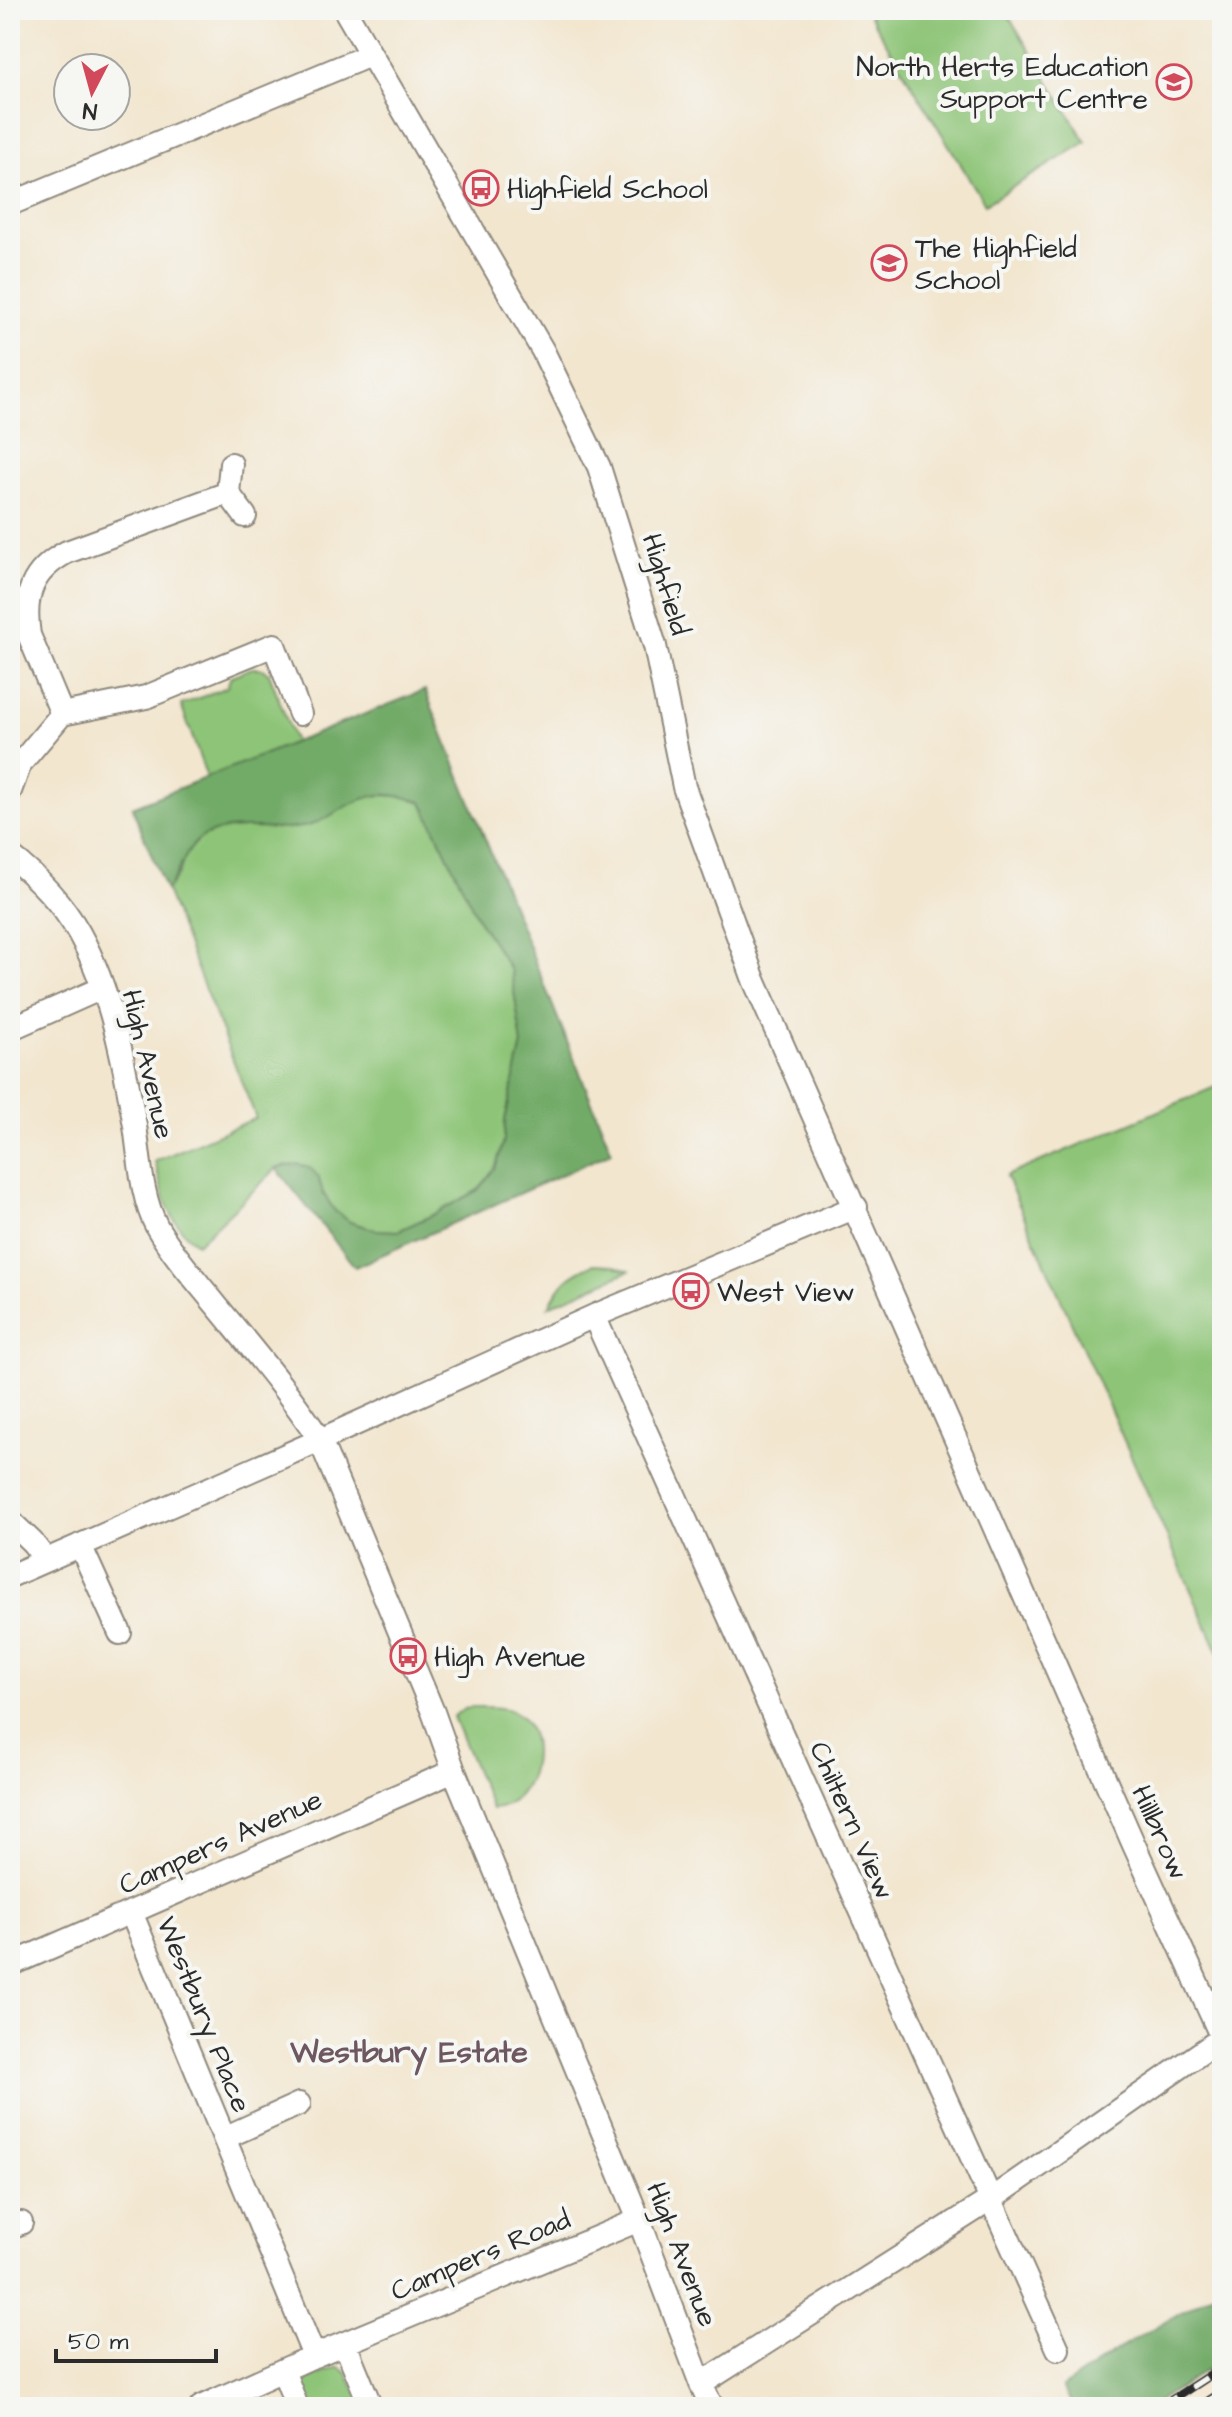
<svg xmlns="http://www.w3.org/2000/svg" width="1232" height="2417" viewBox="0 0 1232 2417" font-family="'Architects Daughter',sans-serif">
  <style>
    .green { fill: #8dc477; stroke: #5c7851; stroke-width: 2 }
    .forest { fill: #72aa68; stroke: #4e6a4a; stroke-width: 2 }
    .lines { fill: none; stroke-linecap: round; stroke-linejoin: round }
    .street-casing { stroke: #8e887d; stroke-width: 26 }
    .street { stroke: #fff; stroke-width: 22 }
    .rail-casing { stroke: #2b2b2b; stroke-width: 9 }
    .rail { stroke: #f6f6f2; stroke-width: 6; stroke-dasharray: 18; stroke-linecap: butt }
    .labels { text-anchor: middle; stroke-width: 8; stroke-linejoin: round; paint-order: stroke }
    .poi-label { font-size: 28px; fill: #2b2b2b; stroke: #f6f6f2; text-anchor: start }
    .street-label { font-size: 28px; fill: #2b2b2b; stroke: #f6f6f2 }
    .neighbourhood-label { font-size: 30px; font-weight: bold; fill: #6d5761; stroke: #f6f6f2 }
  </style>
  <rect width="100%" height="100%" fill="#f6f6f2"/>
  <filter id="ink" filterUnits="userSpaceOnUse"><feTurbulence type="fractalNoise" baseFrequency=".0125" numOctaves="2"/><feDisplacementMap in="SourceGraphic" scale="16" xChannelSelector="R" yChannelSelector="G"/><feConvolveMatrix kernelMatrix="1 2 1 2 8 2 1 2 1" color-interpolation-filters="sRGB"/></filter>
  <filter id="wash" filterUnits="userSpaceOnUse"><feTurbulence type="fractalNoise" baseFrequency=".006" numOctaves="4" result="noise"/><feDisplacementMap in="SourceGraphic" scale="32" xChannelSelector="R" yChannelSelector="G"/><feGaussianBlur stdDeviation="1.8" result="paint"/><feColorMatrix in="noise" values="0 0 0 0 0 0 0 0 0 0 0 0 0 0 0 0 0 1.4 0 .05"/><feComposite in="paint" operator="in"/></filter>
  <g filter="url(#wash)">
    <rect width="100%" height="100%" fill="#f2e6cf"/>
    <path class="green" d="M866,10H1005L1086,142L985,204Z
      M252,668H260L269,673L295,742L207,778L181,705L227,687L231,676Z
      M383,795L405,797L422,802L479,921L511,971L522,1044L505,1120L504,1140L496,1166L478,1190L433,1215L398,1231L375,1230L350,1222L335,1211L323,1193L318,1176L286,1165L276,1169L197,1244C167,1221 163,1196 155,1161L256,1118L166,891L179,873L186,853L201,837L222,829L311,825L360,798Z
      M1222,1084V1660L1006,1176Z
      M594,1264L612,1265L629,1271L549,1306C561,1282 569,1275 594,1264Z
      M472,1707C484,1707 499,1706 510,1710C551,1727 536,1807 492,1809L453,1717L464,1708Z
      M339,2367L347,2373L364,2407H307L301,2391V2382Z"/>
    <path class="forest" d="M425,690L612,1152L355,1267L276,1168L298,1164L310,1168L318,1176L323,1193L335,1211L350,1222L375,1230L398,1231L433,1215L478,1190L496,1166L504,1140L505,1120L522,1044L511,971L479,921L422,802C408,798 394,794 380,795C352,798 337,815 313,824C278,836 237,819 204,836C187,845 178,875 166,891L132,807Z
      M1222,2288V2360L1149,2407H1075L1062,2387L1122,2347Z"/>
  </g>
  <g filter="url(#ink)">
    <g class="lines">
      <defs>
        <path id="street" d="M345,10L543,351L599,467L655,646L684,787L754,980L1134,1845L1222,2038L990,2200L701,2384
          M10,204L370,55
          M231,464L228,493L245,516
          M62,714L29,635C23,596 31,571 67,552L228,493
          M10,791L20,764L62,714L146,697L274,645L300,714
          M10,856C37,877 62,903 79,933C111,991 124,1061 135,1126C140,1159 141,1197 157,1227C173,1255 196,1280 216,1305C252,1349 289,1392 320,1440L433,1712L454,1771L639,2220L701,2384L712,2407
          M10,1029L102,988
          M594,1316L1058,2349
          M10,1521L32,1542L46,1560
          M80,1545L120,1633
          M10,1576L320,1440L594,1316L856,1207
          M131,1912L314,2356
          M10,1965L454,1771
          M224,2138L299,2104
          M10,2227L21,2223
          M345,2344L371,2407
          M283,2370L297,2407
          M201,2407L314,2356L639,2220"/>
      </defs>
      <use href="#street" class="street-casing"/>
      <use href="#street" class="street"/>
      <defs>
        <path id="rail" d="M1161,2407L1222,2367
          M1199,2407L1222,2392"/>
      </defs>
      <use href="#rail" class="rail-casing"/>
      <use href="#rail" class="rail"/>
    </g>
  </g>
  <defs>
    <symbol id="school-ring" viewBox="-11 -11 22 22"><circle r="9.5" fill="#f6f6f2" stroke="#d1495b" stroke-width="1.5"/><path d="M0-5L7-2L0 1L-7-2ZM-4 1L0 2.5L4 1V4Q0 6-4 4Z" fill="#d1495b"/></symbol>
    <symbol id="bus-ring" viewBox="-11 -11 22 22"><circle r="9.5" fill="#f6f6f2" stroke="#d1495b" stroke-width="1.5"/><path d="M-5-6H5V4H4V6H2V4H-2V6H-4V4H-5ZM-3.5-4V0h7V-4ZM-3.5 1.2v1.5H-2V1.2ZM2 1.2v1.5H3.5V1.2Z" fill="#d1495b"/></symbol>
  </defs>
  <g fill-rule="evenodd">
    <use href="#school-ring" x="1154" y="62" width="40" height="40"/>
    <use href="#bus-ring" x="461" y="168" width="40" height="40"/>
    <use href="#school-ring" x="869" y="243" width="40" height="40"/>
    <use href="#bus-ring" x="671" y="1271" width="40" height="40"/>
    <use href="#bus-ring" x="388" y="1636" width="40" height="40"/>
  </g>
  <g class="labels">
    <g class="poi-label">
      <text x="1148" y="76" text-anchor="end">North Herts Education<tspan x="1148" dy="32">Support Centre</tspan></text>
      <text x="507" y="198">Highfield School</text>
      <text x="915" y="257">The Highfield<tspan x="915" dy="32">School</tspan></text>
      <text x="717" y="1301">West View</text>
      <text x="434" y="1666">High Avenue</text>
    </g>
    <g class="street-label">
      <text transform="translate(667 584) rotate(73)" y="10">Highfield</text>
      <text transform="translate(149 1064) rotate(77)" y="10">High Avenue</text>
      <text transform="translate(853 1820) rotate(66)" y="10">Chiltern View</text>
      <text transform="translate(1161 1832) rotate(66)" y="10">Hillbrow</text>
      <text transform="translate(220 1841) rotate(-24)" y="10">Campers Avenue</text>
      <text transform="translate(205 2014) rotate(68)" y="10">Westbury Place</text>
      <text transform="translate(480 2254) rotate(-23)" y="10">Campers Road</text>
      <text transform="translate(683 2254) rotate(69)" y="10">High Avenue</text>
    </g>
    <g class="neighbourhood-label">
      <text x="409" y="2062">Westbury Estate</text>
    </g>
  </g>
  <rect width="1232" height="2417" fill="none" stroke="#f6f6f2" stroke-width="40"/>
  <g transform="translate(92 92) rotate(186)"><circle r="38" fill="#f6f6f2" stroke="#a5a5a2" stroke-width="2"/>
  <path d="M0-6L14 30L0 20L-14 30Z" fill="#d1495b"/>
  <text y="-12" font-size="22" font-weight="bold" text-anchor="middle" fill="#2b2b2b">N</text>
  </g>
  <path d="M56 2349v12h160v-12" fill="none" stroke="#2b2b2b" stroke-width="4"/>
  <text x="68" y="2349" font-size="24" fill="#2b2b2b" stroke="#f6f6f2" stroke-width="6" paint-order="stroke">50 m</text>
</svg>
